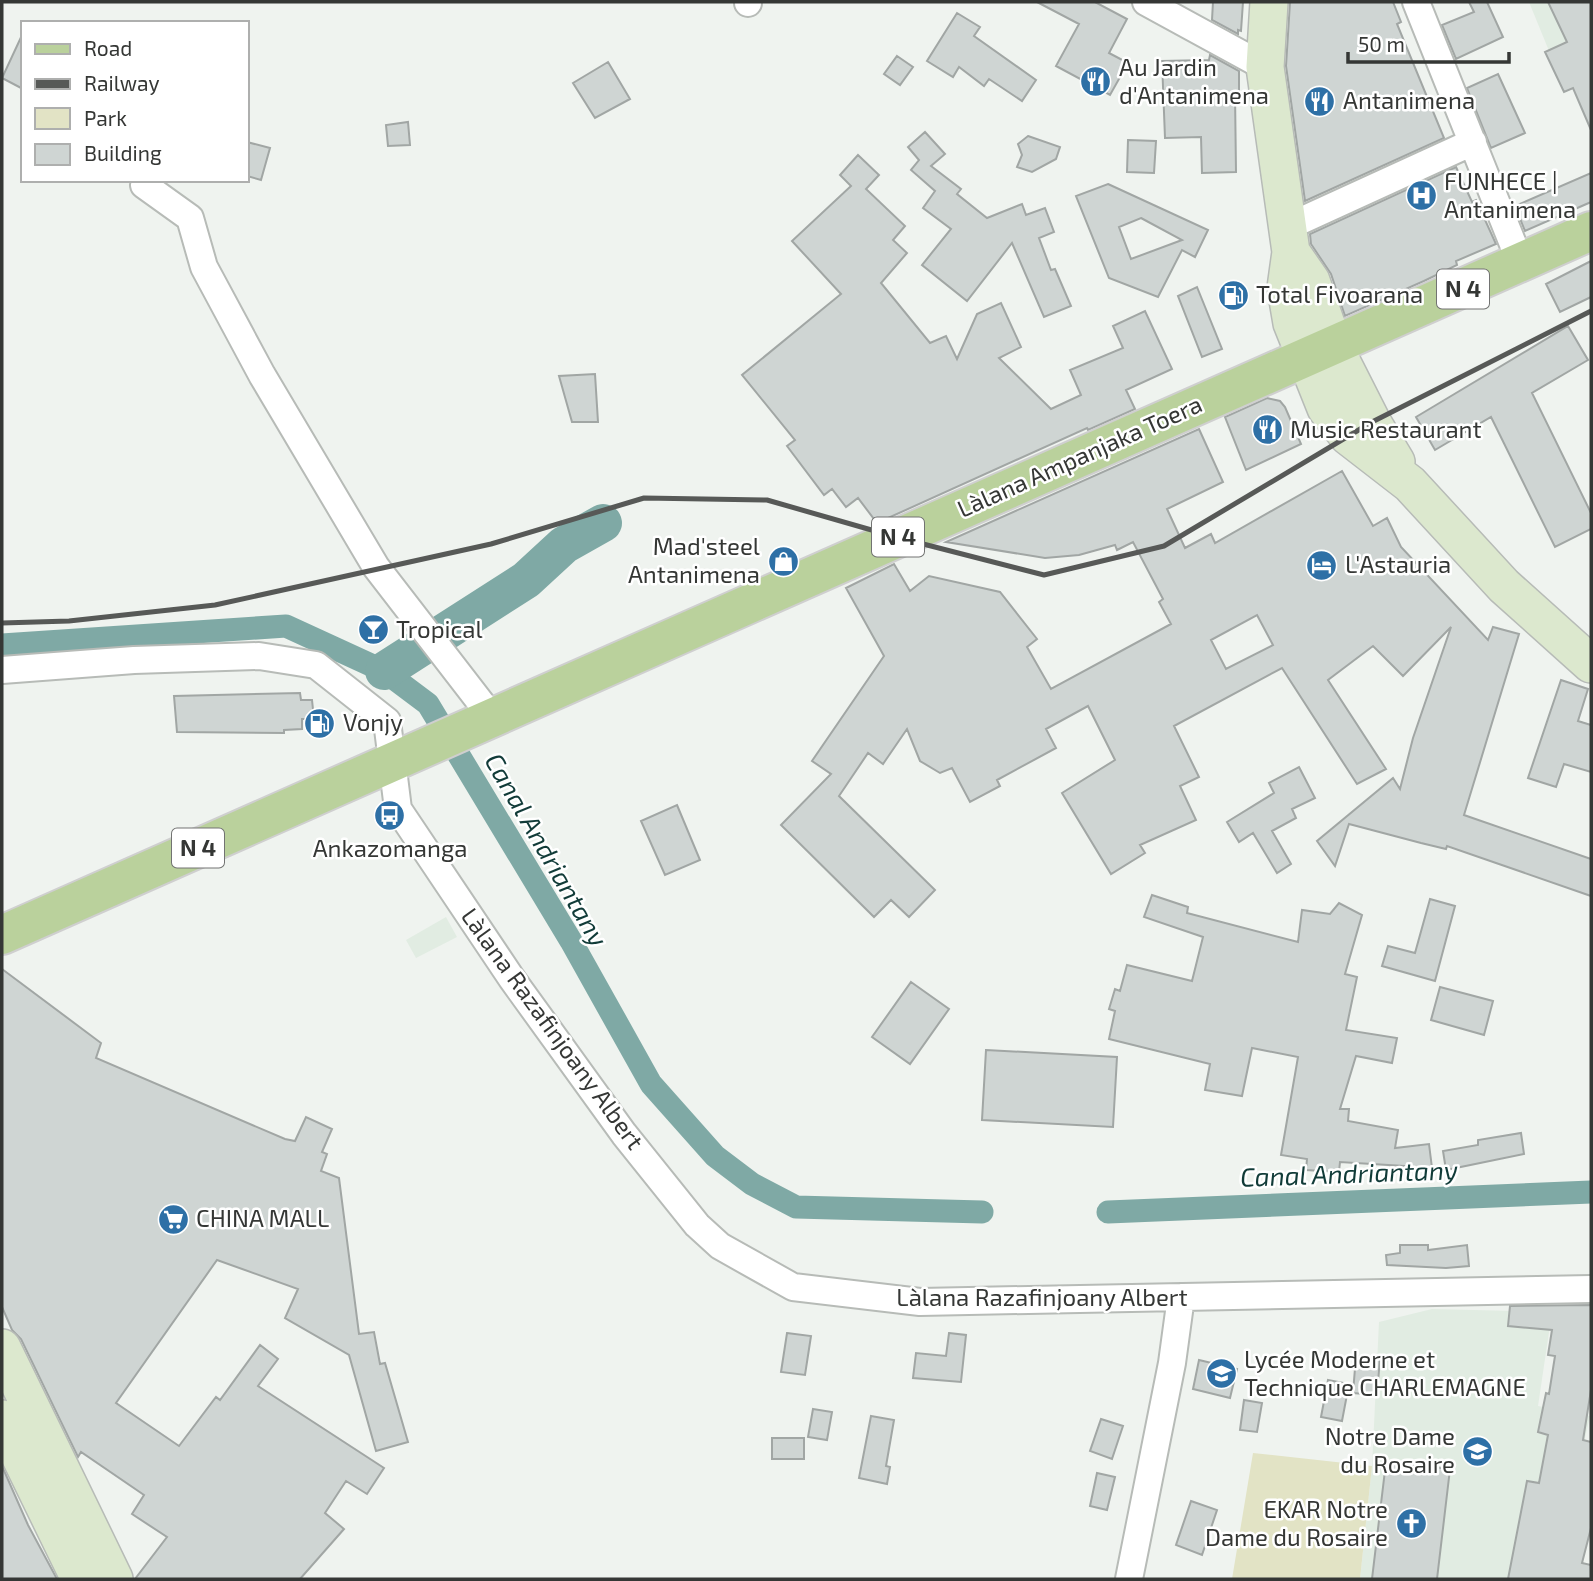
<svg xmlns="http://www.w3.org/2000/svg" width="1593" height="1581" viewBox="0 0 1593 1581" font-family="'Exo 2',sans-serif">
  <style>
    .built { fill: #e1ece2 }
    .green { fill: #e2e3c5 }
    .lines { fill: none; stroke-linecap: round; stroke-linejoin: round }
    .canal { stroke: #7fa9a5; stroke-width: 23 }
    .river { stroke: #7fa9a5; stroke-width: 38 }
    .building { fill: #cfd5d3; stroke: #a1a6a4; stroke-width: 2; fill-rule: evenodd }
    .street-casing { stroke: #b7bbb7; stroke-width: 30 }
    .secondary-casing { stroke: #b7bbb7; stroke-width: 40 }
    .primary-casing { stroke: #cfcfcf; stroke-width: 42 }
    .street { stroke: #fff; stroke-width: 26 }
    .secondary { stroke: #dce8ce; stroke-width: 37 }
    .primary { stroke: #bad19c; stroke-width: 38 }
    .rail { stroke: #575957; stroke-width: 5 }
    .labels { text-anchor: middle; stroke-width: 5; stroke-linejoin: round; paint-order: stroke }
    .shield { fill: #fff; stroke: #727372; stroke-width: 2 }
    .shield-label { font-size: 23px; font-weight: bold; fill: #353735 }
    .poi-label { font-size: 24px; fill: #353735; stroke: #fff; text-anchor: start }
    .street-label { font-size: 24px; fill: #353735; stroke: #fff }
    .water-label { font-size: 26px; font-style: italic; fill: #113b38; stroke: #fff }
  </style>
  <rect width="100%" height="100%" fill="#eff3ef"/>
  <path class="built" d="M1529,2H1586L1591,14V79L1565,90Z
    M446,917L457,937L416,958L406,940Z
    M1432,1309L1552,1312L1538,1406L1590,1416L1553,1579H1360L1372,1466L1379,1322Z"/>
  <path class="green" d="M1253,1453L1372,1466L1360,1579H1232Z"/>
  <g class="lines">
    <path class="canal" d="M2,645L286,626L384,671L428,704L571,941L651,1084L715,1156L752,1184L796,1207L982,1212
      M1108,1212L1591,1192"/>
    <path class="river" d="M384,671L526,580L564,545L603,523"/>
  </g>
  <path class="building" d="M1037,2H1095L1127,19L1109,53L1128,63L1110,95L1056,66L1079,24Z
    M1213,2H1243L1241,31L1238,30V34L1212,20Z
    M1290,2H1393L1401,22L1397,24L1444,138L1305,201L1286,66Z
    M1469,2H1487L1503,37L1456,59L1442,25L1474,12Z
    M1548,2H1591V130L1573,88L1564,92L1545,52L1567,42Z
    M957,13L980,27L974,36L1036,80L1022,101L989,79L984,86L959,67L953,77L927,61Z
    M23,33V89L2,78Z
    M1210,55L1239,71V92L1235,93L1236,172L1202,173L1201,137L1165,138L1162,61L1209,60Z
    M897,56L913,67L900,85L884,74Z
    M608,62L630,99L595,118L573,83Z
    M1498,74L1525,133L1491,148L1467,88Z
    M408,122L410,145L388,146L386,125Z
    M925,132L945,154L931,166L961,189L957,194L987,218L1022,204L1026,215L1045,208L1054,232L1039,238L1051,270L1055,269L1071,306L1044,317L1012,243L967,301L922,265L951,229L923,208L935,191L911,170L919,160L908,147Z
    M1028,136L1060,147L1056,159L1032,172L1017,167L1022,155L1018,144Z
    M1128,140L1156,141L1154,173L1127,172Z
    M247,142L270,148L261,180L247,176Z
    M858,155L879,175L866,189L905,226L893,240L907,253L881,283L930,343L946,336L957,359L977,314L1001,303L1021,347L999,358L1051,409L1081,395L1070,370L1123,348L1113,326L1145,311L1172,369L1126,390L1135,409L1088,430L1087,428L877,523L858,498L846,507L832,489L824,495L787,446L795,440L742,375L841,294L792,241L851,186L840,175Z
    M1456,167L1472,202L1476,200L1496,244L1456,261L1457,265L1424,281L1345,316L1331,274L1311,244L1310,234Z
    M1591,173V202L1525,231L1515,206Z
    M1108,184L1208,230L1195,257L1182,250L1158,297L1109,278L1076,196ZM1141,218L1182,240L1131,259L1119,227Z
    M1591,261V297L1560,312L1546,284Z
    M1197,287L1222,349L1202,357L1178,296Z
    M1568,326L1588,360L1532,393L1591,513V529L1555,547L1491,417L1435,450L1416,417Z
    M595,374L598,422H572L559,376Z
    M1267,398L1280,401L1285,407L1301,444L1246,470L1225,417Z
    M1199,429L1223,482L1167,509L1185,548L1211,534L1215,543L1342,471L1373,526L1387,518L1401,547L1488,640L1493,627L1519,634L1464,815L1591,859V896L1447,846L1446,849L1421,843L1349,824L1335,866L1317,841L1393,778L1400,789L1413,738L1451,627L1403,676L1373,646L1328,680L1386,769L1357,784L1282,668L1174,726L1199,777L1180,786L1196,820L1140,845L1145,853L1111,874L1062,793L1115,760L1088,706L1046,729L1056,748L997,780L1000,786L970,802L952,768L940,773L920,761L907,729L883,764L868,753L839,796L935,890L909,917L891,900L874,917L781,825L831,774L812,761L884,656L846,588L894,564L910,591L929,576L1000,592L1037,639L1027,647L1051,689L1171,624L1159,602L1163,599L1133,542L1117,550L1115,545L1079,555L1045,558L946,542ZM1257,615L1273,645L1226,669L1211,640Z
    M1561,680L1588,689L1578,721L1591,725V772L1564,764L1556,787L1528,778Z
    M300,693L301,700H312L314,719H302V729L284,730V733L177,732L174,696Z
    M1299,767L1315,798L1292,809L1296,818L1272,831L1291,864L1277,873L1253,833L1239,842L1227,822L1274,793L1269,783Z
    M677,805L700,860L665,875L641,821Z
    M1152,895L1188,907L1187,913L1298,942L1302,910L1330,914L1339,903L1362,915L1345,974L1357,977L1346,1030L1397,1038L1392,1063L1356,1056L1340,1109H1349L1348,1121L1398,1130L1395,1148L1429,1144L1432,1168L1405,1172L1404,1166L1340,1162L1339,1172L1306,1170L1307,1159L1281,1155L1298,1057L1252,1048L1242,1096L1205,1090L1210,1064L1109,1039L1115,1011L1109,1009L1115,989L1120,991L1127,965L1192,981L1203,937L1144,917Z
    M1430,899L1455,906L1435,981L1382,966L1388,946L1415,953Z
    M2,969L101,1043L96,1058L285,1139L295,1141L306,1117L332,1129L322,1152L327,1154L321,1171L339,1178L359,1334L374,1332L380,1364L385,1363L408,1442L376,1451L349,1355L285,1318L298,1289L217,1260L116,1403L179,1446L216,1397L220,1400L260,1345L278,1359L258,1386L384,1468L367,1494L346,1481L325,1513L344,1529L300,1579H135L167,1537L132,1514L144,1495L81,1452L78,1457L21,1339L12,1330L2,1307Z
    M911,982L949,1009L910,1064L872,1037Z
    M1440,987L1493,1001L1484,1035L1431,1020Z
    M986,1050L1117,1057L1113,1127L982,1120Z
    M1521,1133L1524,1154L1446,1170L1443,1151L1478,1145V1140Z
    M1400,1245H1428V1250L1467,1245L1469,1266L1446,1268L1387,1265L1386,1255L1400,1253Z
    M1591,1305V1390L1583,1440L1591,1442V1528L1582,1563L1591,1565V1579H1508L1527,1481L1539,1483L1548,1435L1538,1432L1546,1393L1549,1394L1555,1356L1548,1355L1552,1330L1508,1326L1510,1306Z
    M787,1333L811,1336L805,1375L781,1372Z
    M949,1333L966,1335L961,1382L913,1378L916,1353L946,1356Z
    M1356,1356L1380,1358L1377,1395L1353,1393Z
    M1199,1360L1237,1369L1230,1398L1193,1389Z
    M1328,1380L1349,1384L1342,1421L1321,1417Z
    M1244,1400L1262,1403L1257,1432L1240,1430Z
    M813,1409L832,1412L827,1440L808,1437Z
    M871,1416L894,1420L886,1466L890,1467L887,1484L859,1478Z
    M1101,1419L1123,1426L1112,1459L1090,1451Z
    M772,1438H804V1459H772Z
    M1386,1462L1450,1469L1437,1579H1372Z
    M2,1466L28,1525L57,1579H2Z
    M1097,1473L1115,1477L1107,1510L1090,1506Z
    M1191,1501L1217,1510L1202,1555L1176,1545Z"/>
  <g class="lines">
    <defs>
      <path id="street" d="M748,2V3
        M1146,2L1265,67
        M1416,2L1521,264
        M144,185L190,218L204,267L262,375L376,567L491,716
        M1285,228L1473,142
        M2,670L134,660L259,656L316,665L387,721L398,809L512,979L624,1134L697,1225L720,1246L793,1287L920,1302L1591,1289
        M1129,1579L1172,1363L1181,1297"/>
      <path id="secondary" d="M1269,2L1265,67L1291,252L1286,288L1292,323L1326,408L1348,436L1410,484L1504,586L1591,664
        M1291,252L1311,281L1334,347L1372,422L1396,462
        M2,1348L114,1579
        M2,1419L80,1579"/>
      <path id="primary" d="M2,935L1591,231"/>
    </defs>
    <use href="#street" class="street-casing"/>
    <use href="#secondary" class="secondary-casing"/>
    <use href="#primary" class="primary-casing"/>
    <use href="#street" class="street"/>
    <use href="#secondary" class="secondary"/>
    <use href="#primary" class="primary"/>
    <path class="rail" d="M2,623L69,621L215,605L491,544L644,498L767,500L896,537L1044,575L1164,546L1372,422L1591,311"/>
  </g>
  <defs>
    <symbol id="restaurant-disc" viewBox="-11 -11 22 22"><circle r="9.5" fill="#2e70a6" stroke="#fff"/><path d="M-5-6h1v4h1v-4h1v4h1v-4h1v5L-1.5 .5V6h-2V.5L-5-1ZM5-6V6H3V1.5H1.5Q1.5-4 5-6Z" fill="#fff"/></symbol>
    <symbol id="hospital-disc" viewBox="-11 -11 22 22"><circle r="9.5" fill="#2e70a6" stroke="#fff"/><path d="M-5-5h3v3.5h4V-5h3V5h-3V1.5h-4V5h-3Z" fill="#fff"/></symbol>
    <symbol id="fuel-disc" viewBox="-11 -11 22 22"><circle r="9.5" fill="#2e70a6" stroke="#fff"/><path d="M-5.5-6h7V0h2V4h1.3V-2.5L3-4.5l.8-.8L6-3V5H2.5V1h-1V6h-7ZM-4.2-4.7v3.2H.2V-4.7Z" fill="#fff"/></symbol>
    <symbol id="shop-disc" viewBox="-11 -11 22 22"><circle r="9.5" fill="#2e70a6" stroke="#fff"/><path d="M-5-2.5h2.3a2.7 3.5 0 0 1 5.4 0H5L5.5 6h-11ZM-1.5-2.5h3a1.5 2.3 0 0 0-3 0Z" fill="#fff"/></symbol>
    <symbol id="hotel-disc" viewBox="-11 -11 22 22"><circle r="9.5" fill="#2e70a6" stroke="#fff"/><path d="M-6-4.5h1.5V1H6V5H4.5V3h-9V5H-6ZM-4 0a1.8 1.8 0 1 1 3.6 0ZM.5 0V-2.5h3Q6-2.5 6 0Z" fill="#fff"/></symbol>
    <symbol id="bar-disc" viewBox="-11 -11 22 22"><circle r="9.5" fill="#2e70a6" stroke="#fff"/><path d="M-6-5H6L.8 .8V4.5H3.5V6h-7V4.5H-.8V.8Z" fill="#fff"/></symbol>
    <symbol id="bus-disc" viewBox="-11 -11 22 22"><circle r="9.5" fill="#2e70a6" stroke="#fff"/><path d="M-5-6H5V4H4V6H2V4H-2V6H-4V4H-5ZM-3.5-4V0h7V-4ZM-3.5 1.2v1.5H-2V1.2ZM2 1.2v1.5H3.5V1.2Z" fill="#fff"/></symbol>
    <symbol id="supermarket-disc" viewBox="-11 -11 22 22"><circle r="9.5" fill="#2e70a6" stroke="#fff"/><path d="M-6-5.5h2.5l.6 2H6L4.5 2H-2.5L-4.4-4H-6ZM-1.5 3.2a1.3 1.3 0 1 0 .1 0ZM3 3.2a1.3 1.3 0 1 0 .1 0Z" fill="#fff"/></symbol>
    <symbol id="school-disc" viewBox="-11 -11 22 22"><circle r="9.5" fill="#2e70a6" stroke="#fff"/><path d="M0-5L7-2L0 1L-7-2ZM-4 1L0 2.5L4 1V4Q0 6-4 4Z" fill="#fff"/></symbol>
    <symbol id="church-disc" viewBox="-11 -11 22 22"><circle r="9.5" fill="#2e70a6" stroke="#fff"/><path d="M-1.2-6h2.4v3.5h3.3v2.4h-3.3V6h-2.4V-.1h-3.3v-2.4h3.3Z" fill="#fff"/></symbol>
  </defs>
  <g fill-rule="evenodd">
    <use href="#restaurant-disc" x="1078" y="64" width="35" height="35"/>
    <use href="#restaurant-disc" x="1302" y="84" width="35" height="35"/>
    <use href="#hospital-disc" x="1404" y="178" width="35" height="35"/>
    <use href="#fuel-disc" x="1216" y="278" width="35" height="35"/>
    <use href="#restaurant-disc" x="1250" y="412" width="35" height="35"/>
    <use href="#shop-disc" x="766" y="544" width="35" height="35"/>
    <use href="#hotel-disc" x="1304" y="548" width="35" height="35"/>
    <use href="#bar-disc" x="356" y="612" width="35" height="35"/>
    <use href="#fuel-disc" x="302" y="706" width="35" height="35"/>
    <use href="#bus-disc" x="372" y="798" width="35" height="35"/>
    <use href="#supermarket-disc" x="156" y="1202" width="35" height="35"/>
    <use href="#school-disc" x="1204" y="1356" width="35" height="35"/>
    <use href="#school-disc" x="1460" y="1434" width="35" height="35"/>
    <use href="#church-disc" x="1394" y="1506" width="35" height="35"/>
  </g>
  <g class="labels">
    <g class="shield">
      <rect x="1437" y="269.5" width="52" height="39" rx="5"/>
      <rect x="872" y="517.5" width="52" height="39" rx="5"/>
      <rect x="172" y="828.5" width="52" height="39" rx="5"/>
    </g>
    <g class="shield-label">
      <text x="1463" y="297">N 4</text>
      <text x="898" y="545">N 4</text>
      <text x="198" y="856">N 4</text>
    </g>
    <g class="poi-label">
      <text x="1119" y="76">Au Jardin<tspan x="1119" dy="28">d'Antanimena</tspan></text>
      <text x="1343" y="109">Antanimena</text>
      <text x="1444" y="190">FUNHECE |<tspan x="1444" dy="28">Antanimena</tspan></text>
      <text x="1256" y="303">Total Fivoarana</text>
      <text x="1290" y="438">Music Restaurant</text>
      <text x="760" y="555" text-anchor="end">Mad'steel<tspan x="760" dy="28">Antanimena</tspan></text>
      <text x="1345" y="573">L'Astauria</text>
      <text x="396" y="638">Tropical</text>
      <text x="343" y="731">Vonjy</text>
      <text x="390" y="857" text-anchor="middle">Ankazomanga</text>
      <text x="196" y="1227">CHINA MALL</text>
      <text x="1244" y="1368">Lycée Moderne et<tspan x="1244" dy="28">Technique CHARLEMAGNE</tspan></text>
      <text x="1455" y="1445" text-anchor="end">Notre Dame<tspan x="1455" dy="28">du Rosaire</tspan></text>
      <text x="1388" y="1518" text-anchor="end">EKAR Notre<tspan x="1388" dy="28">Dame du Rosaire</tspan></text>
    </g>
    <g class="street-label">
      <text transform="translate(1080 457) rotate(-24)" y="8">Làlana Ampanjaka Toera</text>
      <text transform="translate(552 1029) rotate(54)" y="8">Làlana Razafinjoany Albert</text>
      <text x="1042" y="1306">Làlana Razafinjoany Albert</text>
    </g>
    <g class="water-label">
      <text transform="translate(546 850) rotate(60)" y="9">Canal Andriantany</text>
      <text transform="translate(1349 1174) rotate(-2)" y="9">Canal Andriantany</text>
    </g>
  </g>
  <rect width="1593" height="1581" fill="none" stroke="#353735" stroke-width="7"/>
  <rect x="21" y="21" width="228" height="161" fill="#ffffff" stroke="#aeafae" stroke-width="2"/>
  <rect x="35" y="44" width="35" height="10" fill="#bad19c" stroke="#aeafae" stroke-width="2"/>
  <text x="84" y="56" font-size="21" fill="#353735">Road</text>
  <rect x="35" y="79" width="35" height="10" fill="#575957" stroke="#aeafae" stroke-width="2"/>
  <text x="84" y="91" font-size="21" fill="#353735">Railway</text>
  <rect x="35" y="108" width="35" height="21" fill="#e2e3c5" stroke="#aeafae" stroke-width="2"/>
  <text x="84" y="126" font-size="21" fill="#353735">Park</text>
  <rect x="35" y="144" width="35" height="21" fill="#cfd5d3" stroke="#aeafae" stroke-width="2"/>
  <text x="84" y="161" font-size="21" fill="#353735">Building</text>
  <path d="M1348 52v10h161v-10" fill="none" stroke="#353735" stroke-width="3.5"/>
  <text x="1358" y="52" font-size="21" fill="#353735" stroke="#ffffff" stroke-width="5" paint-order="stroke">50 m</text>
</svg>
